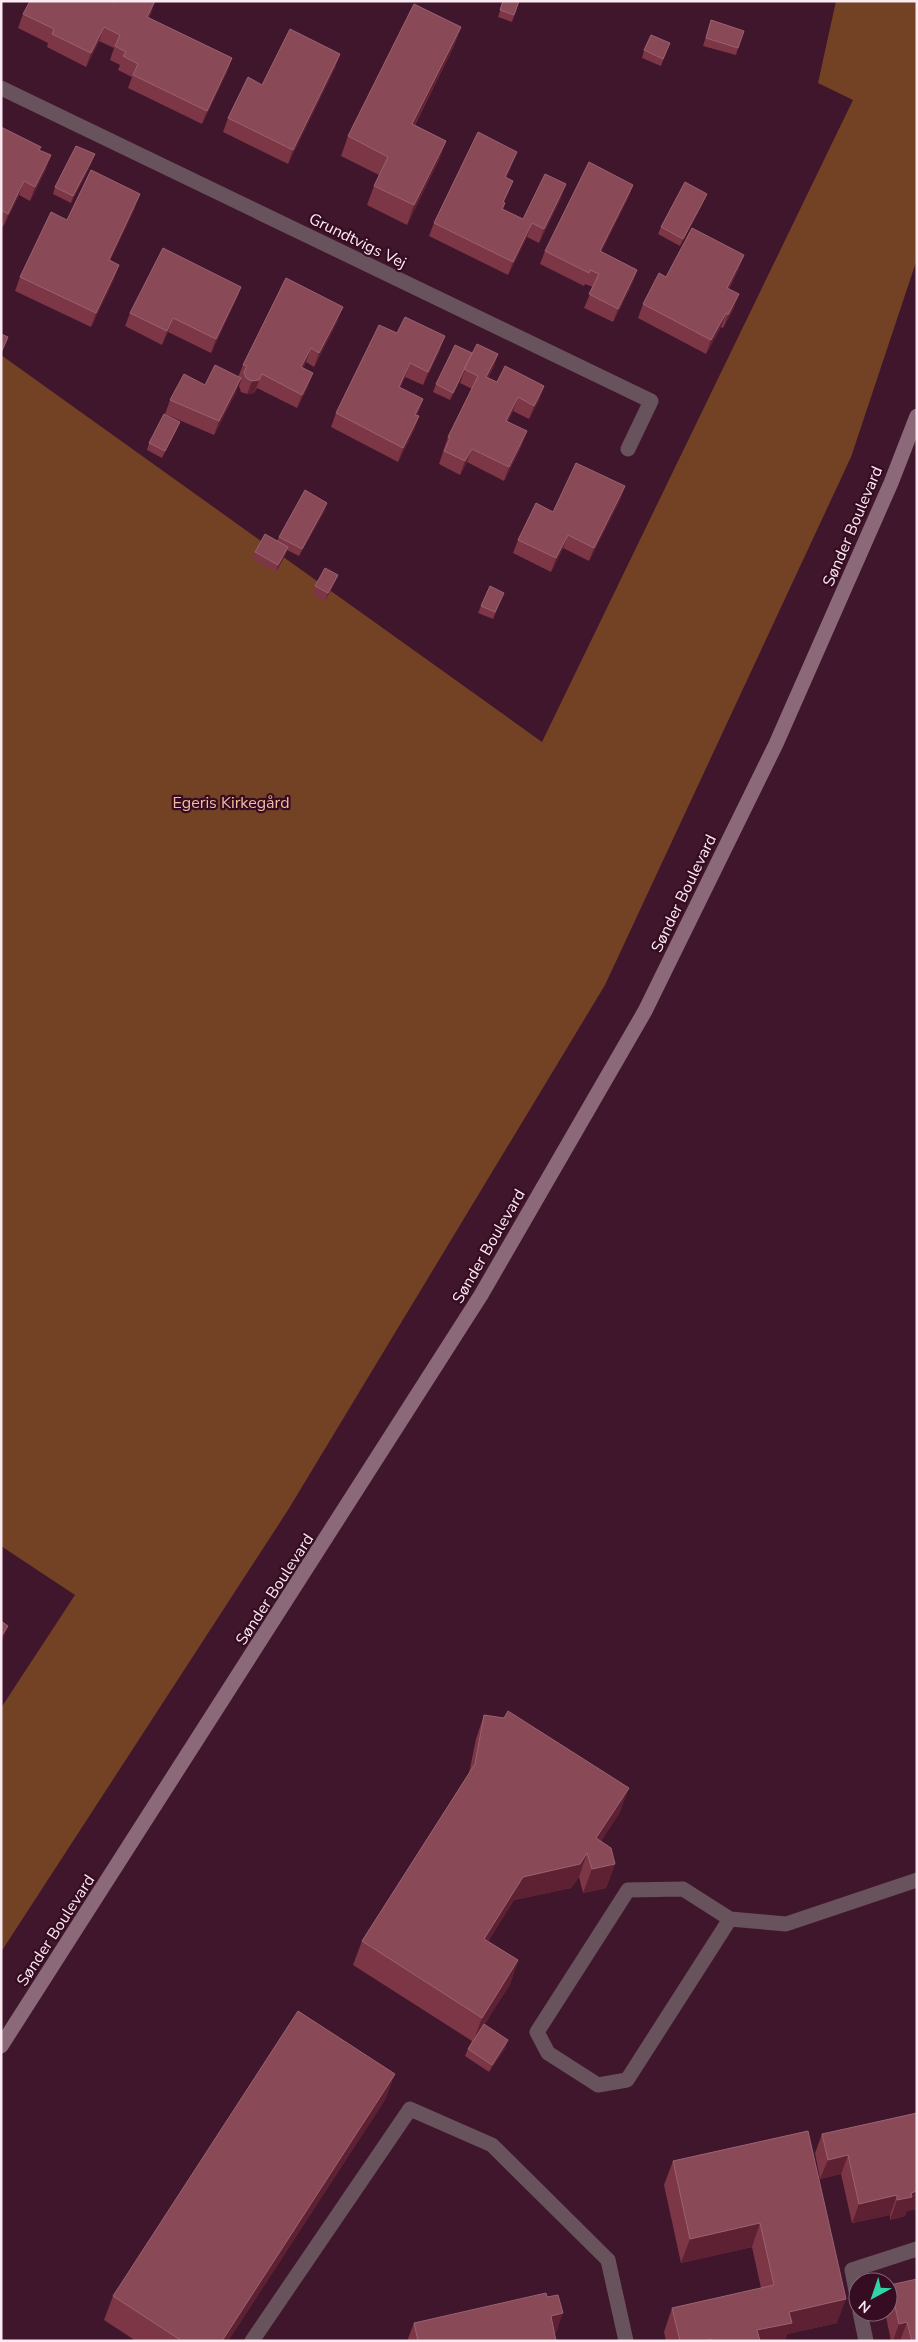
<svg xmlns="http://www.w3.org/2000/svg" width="918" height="2342" viewBox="0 0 918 2342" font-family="'Nunito Sans',sans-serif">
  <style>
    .green { fill: #734225 }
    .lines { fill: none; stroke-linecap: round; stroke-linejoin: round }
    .lane { stroke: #68525c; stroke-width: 15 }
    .street { stroke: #68525c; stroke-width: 15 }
    .secondary { stroke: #8b6979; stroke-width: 15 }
    .wall { fill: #7c3645 }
    .shaded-wall { fill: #5e2133 }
    .building { fill: #894957; stroke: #9b6270 }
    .labels { text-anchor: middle; stroke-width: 4.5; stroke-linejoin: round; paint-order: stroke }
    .street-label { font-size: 16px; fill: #fbeaf1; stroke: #350c22 }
    .park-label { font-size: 16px; fill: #f7bc9c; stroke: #350c22 }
  </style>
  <rect width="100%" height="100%" fill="#40162c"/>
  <path class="green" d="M836,1H917V259L851,457L605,985L288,1510L1,1952V1708L75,1595L1,1546V355L542,742L853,100L818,83Z"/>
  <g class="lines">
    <path class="lane" d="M730,1919L627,2080L598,2085L548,2053L537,2032L628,1890L683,1889L730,1919L786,1924L917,1880
      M858,2301L852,2270L917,2249
      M860,2312L866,2341
      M252,2341L410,2109L492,2145L608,2260"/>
    <path class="street" d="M1,88L651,401L628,449
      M608,2260L626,2341"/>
    <path class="secondary" d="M1,2046L481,1295L645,1011L776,744L891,483L917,416"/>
  </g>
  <path class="wall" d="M503,1H519L512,22L498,17Z
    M113,3L152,11L149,18L232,58L227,72L202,124L128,88L132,77L118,70L120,65L110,60L114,48L99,41L86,67L47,47L48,43L18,28L23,14Z
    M711,20L738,48L736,55L703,46Z
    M461,27L454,46L415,125L446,141L439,160L407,225L367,205L374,186L379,175L341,156L348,136Z
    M644,50H667L661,66L642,58Z
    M340,54L335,68L288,164L223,132L228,118L262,85Z
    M1,127L40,150L46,169L30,201L19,195L3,227L1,226Z
    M92,162L71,203L53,194L55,187Z
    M512,165L506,178L513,181L504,202L505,203L503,209L523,219L561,198L539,243L527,237L508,275L429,236L434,223Z
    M633,185L628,198L601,252L637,270L632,284L613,322L584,308L593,287L585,284L584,286L540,264L545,251Z
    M707,194L704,201L680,246L658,234L661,227Z
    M135,208L110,260L119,265L114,279L91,327L15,291L20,277L67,220Z
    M744,255L739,268L729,289L734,308L723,328L721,327L706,354L638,318L643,304L666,277Z
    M241,287L236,300L211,353L168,332L162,345L125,326L130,313Z
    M338,320L314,367L306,362L303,368L308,386L297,408L257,388L254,393L247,394L241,392L239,386L241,380L240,379L236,392L214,435L165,414L170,400L238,377L243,365Z
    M397,333L440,350L423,385L405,377L400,388L423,399L417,415L419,416L414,430L398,462L331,427L336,413Z
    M472,353L498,354L493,368L488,378L497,382L544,386L539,400L529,419L513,411L508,421L522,445L504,481L467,462L460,475L439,464L448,437L472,389L460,383L463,375L450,400L433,392L436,384Z
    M177,429L162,458L147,450L149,443Z
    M625,486L620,500L589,561L563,548L551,572L513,553L518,540L553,512Z
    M325,510L299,556L287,550L276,572L252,559L255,552L277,541L279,537Z
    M338,575L335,582L325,601L312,594L315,586Z
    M501,600L493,619L478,613L481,606Z
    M484,1715L620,1812L601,1841L615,1864L606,1888L583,1893L579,1877L571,1888L514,1900L488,1941L518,1960L510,1984L484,2025L508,2040L505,2048L489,2072L465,2056L468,2049L472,2041L353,1965L362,1941L469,1773L476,1739Z
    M386,2098L228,2341H136L104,2320L113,2296Z
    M917,2113V2209L907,2211L905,2216L890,2220V2215L852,2223L841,2174L820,2179L815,2153L822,2134Z
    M808,2131L837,2323L787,2334L785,2341H666L664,2332L672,2308L761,2288L752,2247L681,2263L664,2185L673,2161Z
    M890,2285L917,2341H891L885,2312H888V2291Z
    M414,2323L556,2333H554L556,2341H407Z"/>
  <path class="shaded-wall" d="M155,1L152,11L142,31L147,17Z
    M104,27L99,41L86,67L91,53Z
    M461,27L454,46L405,143L412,124Z
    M340,54L335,68L288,164L293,150Z
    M232,58L227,72L202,124L207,111Z
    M446,141L439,160L407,225L414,205Z
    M517,152L512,165L500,191L505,177Z
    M95,154L92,162L71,203L73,196Z
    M51,155L46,169L30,201L35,187Z
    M24,181L19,195L3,227L8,214Z
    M513,181L508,194L498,215L503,202Z
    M566,184L561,198L539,243L544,229Z
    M633,185L628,198L595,265L600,251Z
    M140,194L135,208L104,274L109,260Z
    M707,194L704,201L680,246L683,239Z
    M532,223L527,237L508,275L513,262Z
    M744,255L739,268L722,302L727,288Z
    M119,265L114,279L91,327L96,313Z
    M637,270L632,284L613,322L618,309Z
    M241,287L236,300L211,353L216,339Z
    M739,294L734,308L723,328L728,315Z
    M343,307L338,320L314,367L319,353Z
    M726,313L721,327L706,354L711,340Z
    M173,318L168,332L162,345L167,331Z
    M445,336L440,350L423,385L428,372Z
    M311,348L306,362L296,381L301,367Z
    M472,353L463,375L450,400L453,393Z
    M498,354L493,368L481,391L486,377Z
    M410,363L405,377L394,401L399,387Z
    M313,373L308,386L297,408L302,395Z
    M262,374L254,393L247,394L252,381Z
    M241,378L236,392L214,435L219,421Z
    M544,386L539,400L529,419L534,406Z
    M518,397L513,411L501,434L506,421Z
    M423,399L418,413L410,428L415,415Z
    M419,416L414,430L398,462L403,448Z
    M180,422L177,429L162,458L165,451Z
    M527,431L522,445L504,481L509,467Z
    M472,449L467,462L460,475L465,461Z
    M625,486L620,500L589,561L594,548Z
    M327,503L325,510L299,556L302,549Z
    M568,535L563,548L551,572L556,558Z
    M288,547L286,554L276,572L278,565Z
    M338,575L335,582L325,601L328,593Z
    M8,1626L1,1645V1637Z
    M629,1788L620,1812L589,1860L596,1838Z
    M587,1853L579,1877L571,1888L514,1900L475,1963L484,1939L523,1877Z
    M615,1864L606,1888L583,1893L592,1869Z
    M518,1960L510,1984L473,2042L482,2018Z
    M508,2040L505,2048L489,2072L492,2065Z
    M395,2074L386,2098L228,2341H222Z
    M848,2155L841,2174L820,2179L828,2160Z
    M917,2191V2209L907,2211L905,2216L890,2220L897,2200L911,2193Z
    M897,2195L890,2215L852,2223L859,2204Z
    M760,2223L752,2247L681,2263L690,2239Z
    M846,2299L837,2323L787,2334L785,2341H754L757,2330L789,2312Z
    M563,2313L556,2333L544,2336L551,2316Z
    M907,2322L900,2341H893L899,2324Z"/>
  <path class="building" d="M30,1H110L113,3L114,1H155L147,17L232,58L207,111L133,75L138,64L123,56L126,52L115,46L120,35L104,27L91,53L52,34L54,29L23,14Z
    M503,1H519L514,15L500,10Z
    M414,4L461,27L412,124L446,141L414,205L374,186L388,157L348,136Z
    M711,20L744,31L738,48L706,38Z
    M290,29L340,54L293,150L228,118L248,77L262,85Z
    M651,35L670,43L663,59L644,50Z
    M1,127L41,147L39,150L51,155L35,187L24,181L8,214L1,210Z
    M478,132L517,152L505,177L513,181L503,202L505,203L502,209L523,219L545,174L566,184L544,229L532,223L513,262L434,223Z
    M76,146L95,154L73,196L55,187Z
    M589,162L633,185L600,251L637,270L618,309L589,294L599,274L590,270L589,273L545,251Z
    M91,170L140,194L109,260L119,265L96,313L20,277L51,212L67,220Z
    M685,182L707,194L683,239L661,227Z
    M692,228L744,255L727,288L739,294L728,315L726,313L711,340L643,304L659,273L666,277Z
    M163,248L241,287L216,339L173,318L167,331L130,313Z
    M286,278L343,307L319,353L311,348L301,367L313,373L302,395L262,374L259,380L252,381L246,378L244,372L247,366L243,365Z
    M405,317L445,336L428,372L410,363L399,387L423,399L415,415L419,416L403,448L336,413L379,325L397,333Z
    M1,334L8,337L1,353Z
    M477,344L498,354L486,377L497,382L505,366L544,386L534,406L518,397L506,421L527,431L509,467L472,449L465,461L444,451L450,438L448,437L478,376L464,369Z
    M455,345L472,353L453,393L436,384Z
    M215,365L241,378L219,421L170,400L184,374L205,385Z
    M164,414L180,422L165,451L149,443Z
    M576,463L625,486L594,548L568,535L556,558L518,540L536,503L553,512Z
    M305,490L327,503L302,549L279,537Z
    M265,534L288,547L278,565L255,552Z
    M325,568L338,575L328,593L315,586Z
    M490,586L504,593L495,612L481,606Z
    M1,1621L8,1626L1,1637Z
    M508,1711L629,1788L596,1838L611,1848L615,1864L592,1869L587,1853L580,1864L523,1877L484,1939L518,1960L482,2018L362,1941L475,1764L484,1715L504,1718Z
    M298,2011L395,2074L222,2341H182L113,2296Z
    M484,2024L508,2040L492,2065L468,2049Z
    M917,2113V2191L911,2193L912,2197L897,2200V2195L859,2204L848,2155L828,2160L822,2134Z
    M808,2131L846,2299L789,2312L792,2323L757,2330L760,2341H712V2339L703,2341H680L672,2308L774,2285L760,2223L690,2239L673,2161Z
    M917,2279V2341H912L907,2322L899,2324L890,2285Z
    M546,2293L547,2297L558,2295L563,2313L551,2316L556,2341H418L414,2323Z"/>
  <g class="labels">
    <g class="street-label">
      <text transform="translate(358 240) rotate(26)" y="6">Grundtvigs Vej</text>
      <text transform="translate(852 526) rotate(-67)" y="6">Sønder Boulevard</text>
      <text transform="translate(683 893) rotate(-64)" y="6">Sønder Boulevard</text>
      <text transform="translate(488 1246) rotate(-60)" y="6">Sønder Boulevard</text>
      <text transform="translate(274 1589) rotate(-57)" y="6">Sønder Boulevard</text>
      <text transform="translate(55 1930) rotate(-57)" y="6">Sønder Boulevard</text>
    </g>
    <g class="park-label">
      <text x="231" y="808">Egeris Kirkegård</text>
    </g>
  </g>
  <rect width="918" height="2342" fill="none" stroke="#fbeaf1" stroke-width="5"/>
  <g transform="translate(873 2297) rotate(220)"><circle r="24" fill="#350c22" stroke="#846575"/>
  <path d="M0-4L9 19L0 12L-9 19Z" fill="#31d4a9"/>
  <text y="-8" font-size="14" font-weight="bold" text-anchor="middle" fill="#fbeaf1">N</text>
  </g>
</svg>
